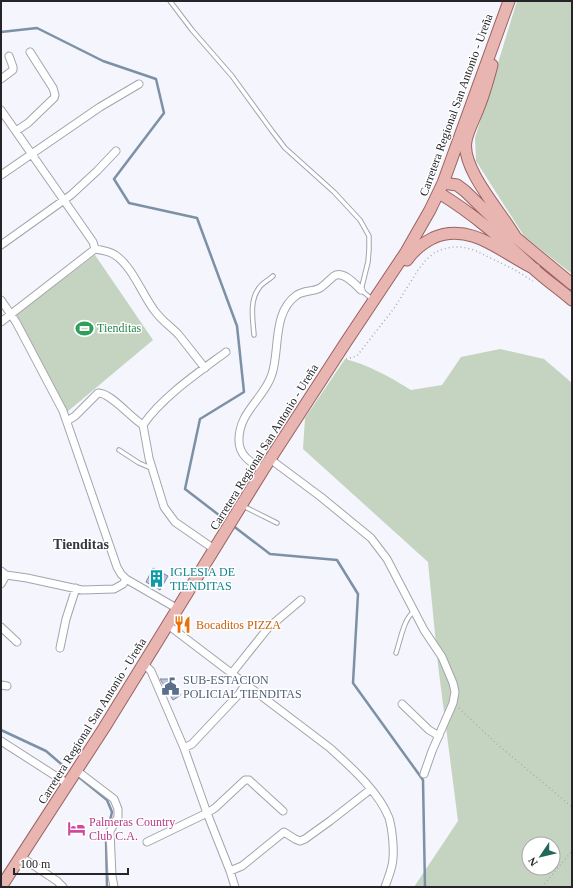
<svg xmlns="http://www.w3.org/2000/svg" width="573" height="888" viewBox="0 0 573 888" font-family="Georgia,serif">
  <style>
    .green { fill: #c5d4c1; fill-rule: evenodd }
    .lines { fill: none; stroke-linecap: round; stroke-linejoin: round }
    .stream { stroke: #7c91a5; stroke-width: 2.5 }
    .building { fill: #bdc1e4; stroke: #878891 }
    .service-casing { stroke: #a3a4ad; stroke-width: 5.5 }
    .minor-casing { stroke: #a3a4ad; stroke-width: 9 }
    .primary-casing { stroke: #9a6260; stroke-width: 13 }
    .path { stroke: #ababb2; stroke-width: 1.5; stroke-dasharray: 1 3; stroke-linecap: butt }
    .service { stroke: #fff; stroke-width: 3.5 }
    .minor { stroke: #fff; stroke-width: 7 }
    .primary { stroke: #e8b5b1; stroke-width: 11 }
    .labels { text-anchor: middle; stroke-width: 3; stroke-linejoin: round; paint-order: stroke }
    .street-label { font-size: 12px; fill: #252529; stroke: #fff }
    .leisure-label { font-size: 12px; fill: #27864d; stroke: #fff; text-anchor: start }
    .culture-label { font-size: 12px; fill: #0d838f; stroke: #fff; text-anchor: start }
    .food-label { font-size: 12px; fill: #c56008; stroke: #fff; text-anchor: start }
    .service-label { font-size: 12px; fill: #4e5e75; stroke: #fff; text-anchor: start }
    .hotel-label { font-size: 12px; fill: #b23c85; stroke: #fff; text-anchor: start }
    .quarter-label { font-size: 14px; font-weight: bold; fill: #36373f; stroke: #fff }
  </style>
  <rect width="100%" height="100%" fill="#f4f5fd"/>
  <path class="green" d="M517,1H572V274L524,236L476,161L475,138Z
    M95,255L153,340L67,412L16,315Z
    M500,349L544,359L572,383V887H414L458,821L438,665L428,562L303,449L305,418L345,359C369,365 390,377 411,390L442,385L461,357ZM529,844H553V868H529Z"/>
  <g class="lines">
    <path class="stream" d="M1,32L37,28L103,61L156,79L164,113L114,179L129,203L197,218L237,326L244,392L200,419L185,489L228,522
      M232,525L270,554L337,560L358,594L353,683L423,780L425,887
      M1,730L46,751L67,769
      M80,778L107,800L112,812L106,838L107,887"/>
  </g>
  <path class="building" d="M153,568L168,576L160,590L146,582Z
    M160,679H169L181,695L173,700Z"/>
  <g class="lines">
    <defs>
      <path id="service" d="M170,1L192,30L232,76L272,131L285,148L334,192L360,220L369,236V249L368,262L361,290L373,300
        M254,335C253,320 249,301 259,288C262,283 269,280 273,276
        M119,450L139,463L151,468
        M243,506L277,523
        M396,653C400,642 404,617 414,612"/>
      <path id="minor" d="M1,79L13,70V67L9,56
        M1,110L93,242L95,249
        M16,131L28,123L54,98L55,95L53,88L30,52
        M1,175L100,107L139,84
        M1,245L71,195L97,171L116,151
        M1,300L16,322L63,411L117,567L121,574L126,579L178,609
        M1,322L95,249C102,250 109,251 115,255C132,266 142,294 154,310C161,320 170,326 178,334C187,345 196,357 205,368
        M67,421L75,416L98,393C110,392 131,418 143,425
        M270,459L321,497L371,538L387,559L424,630L442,657L453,683L455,692L453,703L432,751L424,774
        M263,470C252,463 239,456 239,441C238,412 265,398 272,374C280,350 272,312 297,295C304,290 313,292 320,288C325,285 329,280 334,276C343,270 355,284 361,290
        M214,549L175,522L164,507L149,458L143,425C162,397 199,372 226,352
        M1,571L6,575L27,578L82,590L114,589L123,584L126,579
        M1,584L6,575
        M168,625L330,748C351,767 379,792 389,818C392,828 394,847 393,858C393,867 388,878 385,887
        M1,627L17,642
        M60,648L66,619L76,588
        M144,664L151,671L184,748L207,813L230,871L235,887
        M232,673L268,628L301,600
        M1,685L7,686
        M402,704L429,730L439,736
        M1,741L68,784
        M184,748L192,744L239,694L245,685
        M76,770L114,799L118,809V817L110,831L112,876L114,887
        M147,842L207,813L215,808L245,780H249L283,811
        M21,857L57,881L63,887
        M230,871L242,866L284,832L295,839L300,841L305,839L330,821L371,789"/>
      <path id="primary" d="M492,65C488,80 484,95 478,109C474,120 468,130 466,141C461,169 502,213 516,238
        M443,183L457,185L465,191L498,223L572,284
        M439,193C474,214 504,241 534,269C546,280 559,289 572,300
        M407,260C414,250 423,243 433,238C471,221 503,254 535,269
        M1,887L104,728L263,470L346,342L406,252L430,210L443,183L509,1"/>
    </defs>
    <use href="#service" class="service-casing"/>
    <use href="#minor" class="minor-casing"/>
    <use href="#primary" class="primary-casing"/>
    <path class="path" d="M346,359L357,356L395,307L418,270L426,260L434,253L443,249L452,247H462L474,250L515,270L533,281
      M459,708L498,745L572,807
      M542,887L572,851"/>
    <use href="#service" class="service"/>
    <use href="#minor" class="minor"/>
    <use href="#primary" class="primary"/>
  </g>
  <defs>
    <symbol id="stadium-bare" viewBox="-9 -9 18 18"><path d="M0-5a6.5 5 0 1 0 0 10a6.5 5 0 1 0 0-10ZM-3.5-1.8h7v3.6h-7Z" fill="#2e9e5b" stroke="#fff" stroke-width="2.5" paint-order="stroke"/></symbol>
    <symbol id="building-bare" viewBox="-9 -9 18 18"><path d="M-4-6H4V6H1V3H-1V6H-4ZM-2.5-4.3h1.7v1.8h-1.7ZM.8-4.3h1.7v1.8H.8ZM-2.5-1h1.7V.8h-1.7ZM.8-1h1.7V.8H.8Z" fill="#0f9aa8" stroke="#fff" stroke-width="2.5" paint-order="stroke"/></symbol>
    <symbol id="restaurant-bare" viewBox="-9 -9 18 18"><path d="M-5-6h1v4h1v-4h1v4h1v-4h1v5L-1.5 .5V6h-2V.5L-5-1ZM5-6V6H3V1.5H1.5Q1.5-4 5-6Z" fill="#e8710a" stroke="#fff" stroke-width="2.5" paint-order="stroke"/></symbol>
    <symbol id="civic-bare" viewBox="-9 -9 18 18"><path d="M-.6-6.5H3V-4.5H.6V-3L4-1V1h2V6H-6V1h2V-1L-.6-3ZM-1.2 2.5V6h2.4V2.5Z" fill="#5c6f8a" stroke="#fff" stroke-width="2.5" paint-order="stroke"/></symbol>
    <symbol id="hotel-bare" viewBox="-9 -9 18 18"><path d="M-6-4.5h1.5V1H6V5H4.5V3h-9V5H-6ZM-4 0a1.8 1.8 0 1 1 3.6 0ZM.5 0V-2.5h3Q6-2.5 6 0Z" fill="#d1479c" stroke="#fff" stroke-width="2.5" paint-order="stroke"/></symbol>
  </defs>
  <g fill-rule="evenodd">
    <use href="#stadium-bare" x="72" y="316" width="25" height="25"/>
    <use href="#building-bare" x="144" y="566" width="25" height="25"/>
    <use href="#restaurant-bare" x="170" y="612" width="25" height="25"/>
    <use href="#civic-bare" x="158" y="674" width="25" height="25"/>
    <use href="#hotel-bare" x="64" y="816" width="25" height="25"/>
  </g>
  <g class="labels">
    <g class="street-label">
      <text transform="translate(456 105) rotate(-70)" y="4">Carretera Regional San Antonio - Ureña</text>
      <text transform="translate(264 447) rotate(-58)" y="4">Carretera Regional San Antonio - Ureña</text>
      <text transform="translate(92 721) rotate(-58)" y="4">Carretera Regional San Antonio - Ureña</text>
    </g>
    <g class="leisure-label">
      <text x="97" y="332">Tienditas</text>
    </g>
    <g class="culture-label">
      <text x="170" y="576">IGLESIA DE<tspan x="170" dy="14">TIENDITAS</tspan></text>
    </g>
    <g class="food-label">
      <text x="196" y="629">Bocaditos PIZZA</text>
    </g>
    <g class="service-label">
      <text x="183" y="684">SUB-ESTACION<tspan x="183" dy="14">POLICIAL TIENDITAS</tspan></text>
    </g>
    <g class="hotel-label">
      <text x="89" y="826">Palmeras Country<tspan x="89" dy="14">Club C.A.</tspan></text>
    </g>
    <g class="quarter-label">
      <text x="81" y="549">Tienditas</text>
    </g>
  </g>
  <rect width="573" height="888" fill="none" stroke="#252529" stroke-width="4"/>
  <g transform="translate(541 856) rotate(235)"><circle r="19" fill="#ffffff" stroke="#a8a8a9"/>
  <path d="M0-3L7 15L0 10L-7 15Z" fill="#236759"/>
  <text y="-6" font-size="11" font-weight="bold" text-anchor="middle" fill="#252529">N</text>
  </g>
  <path d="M14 868v6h114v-6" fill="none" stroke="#252529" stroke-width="2"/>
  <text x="20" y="868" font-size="12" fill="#252529" stroke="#ffffff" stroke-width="3" paint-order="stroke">100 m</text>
</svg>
